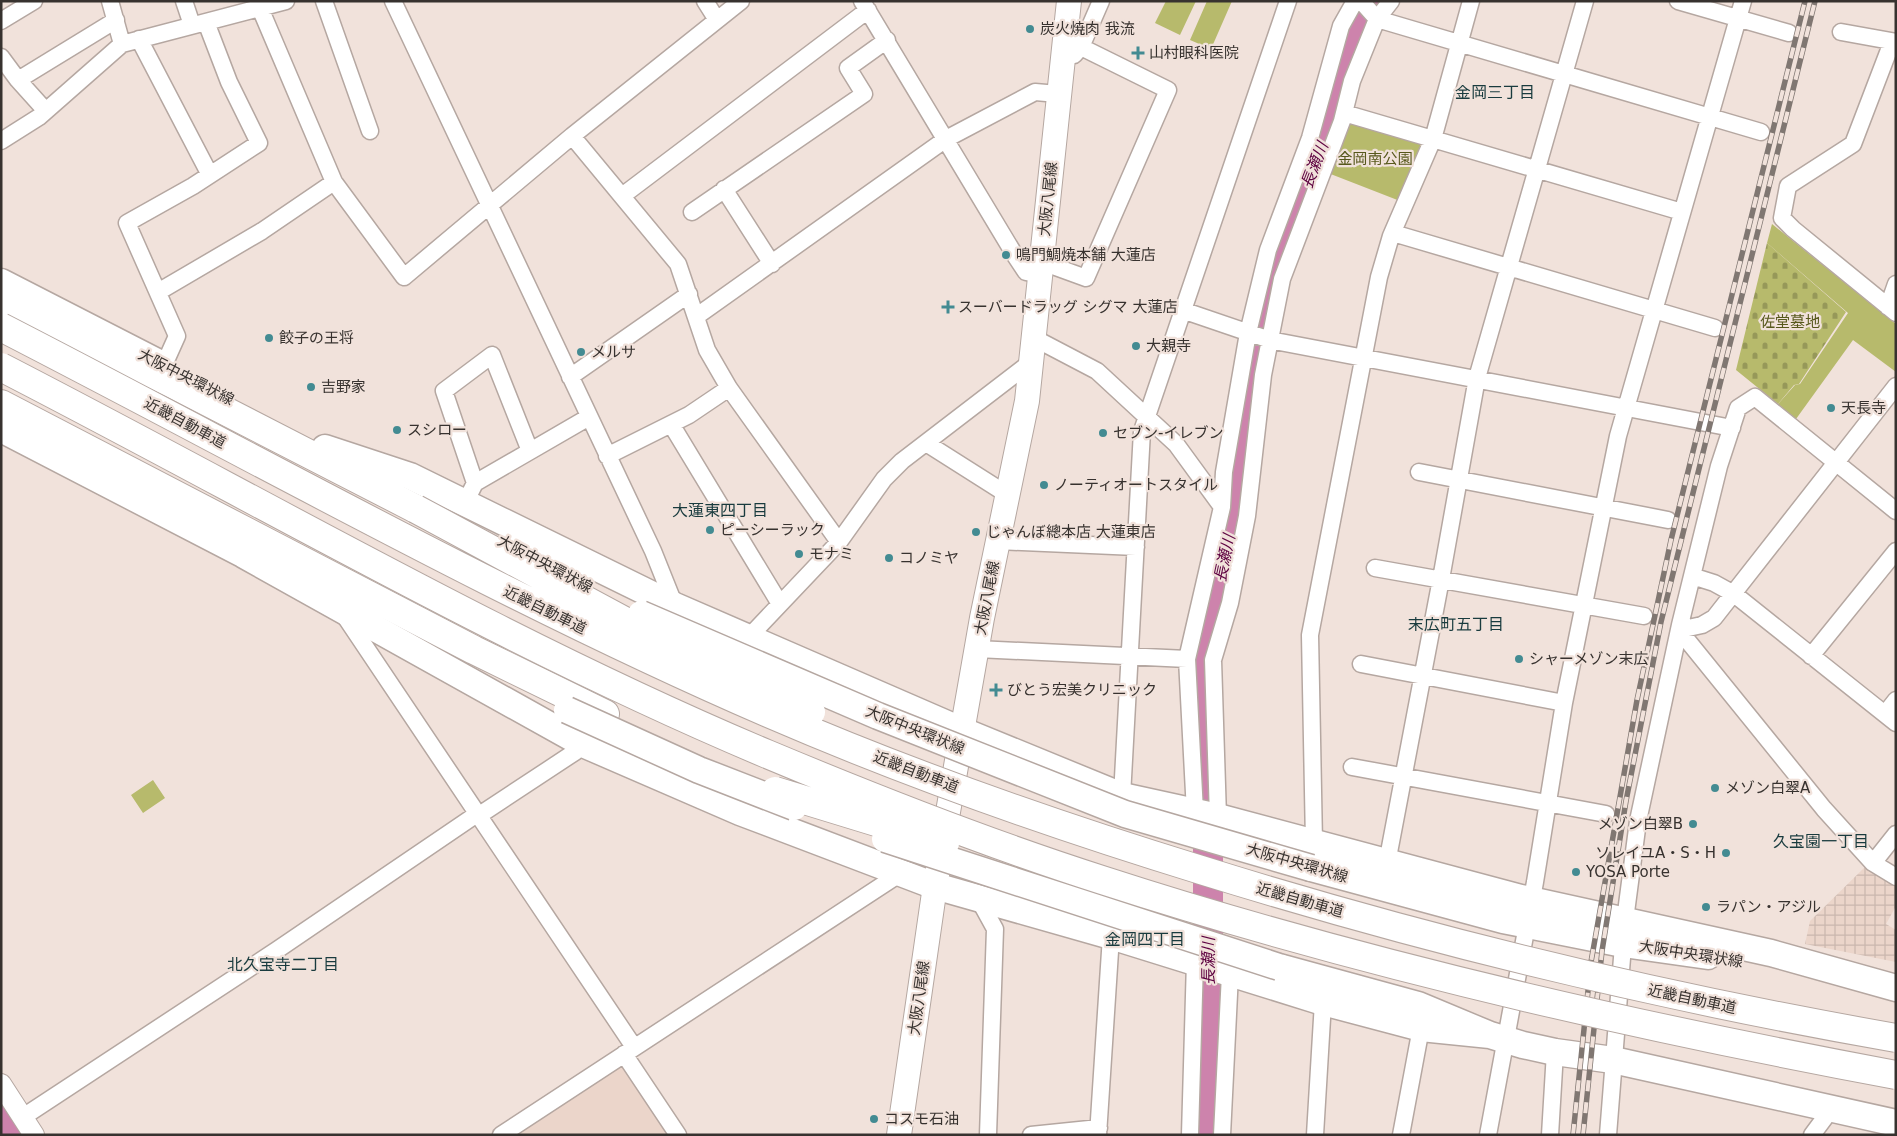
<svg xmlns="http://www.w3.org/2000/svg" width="1897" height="1136" viewBox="0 0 1897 1136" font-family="'DejaVu Sans','Noto Sans JP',sans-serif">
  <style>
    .built { fill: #ebd5ca }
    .industrial { fill: url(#industrial-grid) }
    .cemetery { fill: url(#cemetery-stones) }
    .park { fill: #b7ba6c }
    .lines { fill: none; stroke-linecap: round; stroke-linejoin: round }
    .river { stroke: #cd83ac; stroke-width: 30 }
    .minor-casing { stroke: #b5a7a1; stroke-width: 19 }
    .tertiary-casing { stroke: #b5a7a1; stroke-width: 22 }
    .secondary-casing { stroke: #b5a7a1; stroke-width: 26 }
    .primary-casing { stroke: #b5a7a1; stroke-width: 29 }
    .motorway-casing { stroke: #b5a7a1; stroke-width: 30 }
    .minor { stroke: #fff; stroke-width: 16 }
    .tertiary { stroke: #fff; stroke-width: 20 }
    .secondary { stroke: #fff; stroke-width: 24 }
    .primary { stroke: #fff; stroke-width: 26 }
    .motorway { stroke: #fff; stroke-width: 28 }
    .rail-casing { stroke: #807772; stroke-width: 5.5 }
    .rail { stroke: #f1e2db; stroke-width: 4; stroke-dasharray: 11; stroke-linecap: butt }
    .primary-bridge-casing { stroke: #b5a7a1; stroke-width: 29; stroke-linecap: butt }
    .motorway-bridge-casing { stroke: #b5a7a1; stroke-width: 30; stroke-linecap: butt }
    .primary-bridge { stroke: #fff; stroke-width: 26 }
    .motorway-bridge { stroke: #fff; stroke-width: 28 }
    .poi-dot { fill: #438b92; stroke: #f1e2db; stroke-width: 2 }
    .labels { text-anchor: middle; stroke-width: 4.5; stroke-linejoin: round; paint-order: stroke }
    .poi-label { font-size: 15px; fill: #37322f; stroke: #f1e2db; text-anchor: start }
    .park-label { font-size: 15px; fill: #57581c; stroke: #f1e2db }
    .street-label { font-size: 15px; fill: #37322f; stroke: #f1e2db }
    .neighbourhood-label { font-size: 16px; fill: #193b3e; stroke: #f1e2db }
    .water-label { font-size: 16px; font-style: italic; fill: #5d0040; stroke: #f1e2db }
  </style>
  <defs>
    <pattern id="industrial-grid" width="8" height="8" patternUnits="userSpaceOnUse" patternTransform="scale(1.25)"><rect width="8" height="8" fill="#ebd5ca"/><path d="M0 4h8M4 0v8" fill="none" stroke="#cab7ae"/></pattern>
    <pattern id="cemetery-stones" width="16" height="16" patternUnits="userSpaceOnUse" patternTransform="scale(1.25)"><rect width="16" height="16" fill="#b7ba6c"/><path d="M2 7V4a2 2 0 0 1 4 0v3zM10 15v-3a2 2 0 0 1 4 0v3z" fill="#969859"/></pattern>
  </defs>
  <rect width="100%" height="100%" fill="#f1e2db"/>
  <path class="built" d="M623,1062L670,1135H509Z"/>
  <path class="industrial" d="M1866,866L1896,887V906L1886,924L1896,930V962L1805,944L1810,921Z"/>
  <path class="cemetery" d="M1767,243L1846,312L1799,384L1794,385L1778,404L1736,370Z"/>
  <path class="park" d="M1166,1H1196L1180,35L1155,23Z
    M1207,1H1232L1211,49L1190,40Z
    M1349,117L1421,144L1400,201L1328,173Z
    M1772,224L1896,324V372L1853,340L1796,419L1778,404L1795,385L1800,384L1848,313L1767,243Z
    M153,780L165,798L143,813L131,795Z"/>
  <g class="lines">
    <path class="river" d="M1,1110L17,1135
      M1204,1135L1208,1008V787L1201,659L1228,545L1255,362L1281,251L1330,122L1353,39L1372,1"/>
    <defs>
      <path id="minor" d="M110,1L122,44
        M184,1L192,25
        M324,1L370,131
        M393,1L653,551L675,606
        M705,1L717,20
        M862,1L1016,257L1026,272L1041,275
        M1361,1L1377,19L1761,132
        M1678,1L1789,33
        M260,8L334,182L404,277L572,136L741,1
        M1,21L34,1
        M1841,32L1896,42
        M139,39L210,175
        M1892,42L1853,144L1788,186L1782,218L1793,229L1896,313
        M1074,55L1081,47L1101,1
        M1,57L18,80L45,110
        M18,80L116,20
        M1344,113L1682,212
        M572,136L678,264L707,350L729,388L839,542
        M1,141L39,117L122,44L286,1
        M724,189L772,264
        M622,196L868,10
        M692,212L864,94L848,68L887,40
        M1393,233L1715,328
        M1042,262L1086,278L1168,90L1081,47
        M158,292L262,231L334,182
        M1888,307L1896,284
        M1182,310L1270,340L1732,428
        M697,316L946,139L1035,92L1058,94
        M1034,338L1097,371L1176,444L1222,507
        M164,365L177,336L127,223L193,186L259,143L229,82L206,22
        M570,377L689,294
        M1896,386L1714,618L1702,625L1679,630L1824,809L1873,863L1896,877
        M671,424L780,604
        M926,443L1008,495
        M607,456L689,415L729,388
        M1419,472L1668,520
        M475,483L444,391L492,355L530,451
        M471,491L475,483L589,417
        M998,541L1136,547
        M1375,568L1644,616
        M1692,576L1714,583L1734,594L1896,723
        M344,615L634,1047
        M748,638L839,542L884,479L902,461L1031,362
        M977,649L1187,659
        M1811,656L1896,551
        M1361,664L1564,703
        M1885,714L1896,700
        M1352,767L1606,814
        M1122,796L1142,431L1288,1
        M1195,812L1187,659L1222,507L1224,472L1248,333L1268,250L1310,138L1341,26L1355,1
        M478,816L575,752L583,744
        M1218,817L1213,660L1230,603L1247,516L1263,375L1282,279L1342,121L1352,81L1377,19L1391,1
        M1314,843L1310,635L1379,277L1391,236L1433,139L1471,1
        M1387,863L1441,579L1477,378L1585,1
        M1873,863L1896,834
        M978,898L995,929L988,1135
        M624,1054L678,1135
        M23,1117L277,950L477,814
        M501,1135L901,873
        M1031,1135L1099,1128
        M1098,1135L1111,936
        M1190,1135L1195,961
        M1222,1135L1230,974
        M1315,1135L1323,1002
        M1401,1135L1421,1028
        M1488,1135L1535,882L1564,703L1618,436L1743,1
        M1550,1135L1555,1052
        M1608,1135L1625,920L1638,821L1680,625L1719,466L1738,408L1755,397L1896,511
        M1812,1135L1832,1108"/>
      <path id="tertiary" d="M1,1084L34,1135"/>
      <path id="secondary" d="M899,1135L935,886L982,618L1027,401L1069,1"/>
      <path id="primary" d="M1,282L157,362
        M1,429L260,563
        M325,448L410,476L675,606L963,731L1122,796L1218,817L1521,898L1771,953L1896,988
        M244,555L583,744L740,812L935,886L1111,936L1323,1002L1421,1028L1490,1035
        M1311,868L1503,920L1623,944L1708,956
        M1279,967L1418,1005L1490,1035L1523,1045L1555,1052L1613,1060L1896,1123"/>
      <path id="motorway" d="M1,300L171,383L416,509
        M1,404L474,650L605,714"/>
    </defs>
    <use href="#minor" class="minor-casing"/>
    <use href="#tertiary" class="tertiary-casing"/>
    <use href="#secondary" class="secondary-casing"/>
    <use href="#primary" class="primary-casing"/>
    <use href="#motorway" class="motorway-casing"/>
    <use href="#minor" class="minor"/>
    <use href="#tertiary" class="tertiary"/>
    <use href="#secondary" class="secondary"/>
    <use href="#primary" class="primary"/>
    <use href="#motorway" class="motorway"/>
    <defs>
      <path id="rail" d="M1573,1135L1591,962L1637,700L1671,540L1805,1
        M1583,1135L1602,951L1626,801L1661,622L1815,1"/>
    </defs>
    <use href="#rail" class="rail-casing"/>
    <use href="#rail" class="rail"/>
    <defs>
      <path id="primary-bridge" d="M641,614L878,716L1125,814L1311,868
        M567,710L699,770L794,807
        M885,839L1279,967"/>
      <path id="motorway-bridge" d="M1,327C256,458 505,599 768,713C909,774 1054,825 1201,870C1429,941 1661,997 1896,1038
        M1,367C256,498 503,643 767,754C877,800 989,844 1102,880C1361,964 1628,1025 1896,1075
        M416,509L643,631L811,712
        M775,791L945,843"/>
    </defs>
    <use href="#primary-bridge" class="primary-bridge-casing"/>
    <use href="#motorway-bridge" class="motorway-bridge-casing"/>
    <use href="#primary-bridge" class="primary-bridge"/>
    <use href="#motorway-bridge" class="motorway-bridge"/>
  </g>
  <g class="poi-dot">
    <circle cx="1030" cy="29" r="5"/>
    <path d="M1135.5 45.5h5v5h5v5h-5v5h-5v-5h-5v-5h5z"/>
    <circle cx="1006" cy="255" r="5"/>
    <path d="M945.5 299.5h5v5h5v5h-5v5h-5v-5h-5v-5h5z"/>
    <circle cx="269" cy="338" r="5"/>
    <circle cx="1136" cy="346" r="5"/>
    <circle cx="581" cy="352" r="5"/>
    <circle cx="311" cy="387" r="5"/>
    <circle cx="1831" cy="408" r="5"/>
    <circle cx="397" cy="430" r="5"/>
    <circle cx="1103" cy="433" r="5"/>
    <circle cx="1044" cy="485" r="5"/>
    <circle cx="710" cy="530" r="5"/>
    <circle cx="976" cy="532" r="5"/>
    <circle cx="799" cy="554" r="5"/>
    <circle cx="889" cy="558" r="5"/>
    <circle cx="1519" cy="659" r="5"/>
    <path d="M993.5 682.5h5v5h5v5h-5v5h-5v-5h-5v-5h5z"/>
    <circle cx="1715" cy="788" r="5"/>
    <circle cx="1693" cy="824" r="5"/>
    <circle cx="1726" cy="853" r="5"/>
    <circle cx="1576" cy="872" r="5"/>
    <circle cx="1706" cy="907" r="5"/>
    <circle cx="874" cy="1119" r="5"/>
  </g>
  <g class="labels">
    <g class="poi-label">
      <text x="1040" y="34">炭火焼肉 我流</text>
      <text x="1149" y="58">山村眼科医院</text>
      <text x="1016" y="260">鳴門鯛焼本舗 大蓮店</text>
      <text x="958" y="312">スーバードラッグ シグマ 大蓮店</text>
      <text x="279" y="343">餃子の王将</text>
      <text x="1146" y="351">大親寺</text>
      <text x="591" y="357">メルサ</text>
      <text x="321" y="392">吉野家</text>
      <text x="1841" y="413">天長寺</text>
      <text x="407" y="435">スシロー</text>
      <text x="1113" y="438">セブン-イレブン</text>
      <text x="1054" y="490">ノーティオートスタイル</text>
      <text x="720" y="535">ピーシーラック</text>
      <text x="986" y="537">じゃんぼ總本店 大蓮東店</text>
      <text x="809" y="559">モナミ</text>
      <text x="899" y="563">コノミヤ</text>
      <text x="1529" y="664">シャーメゾン末広</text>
      <text x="1007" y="695">びとう宏美クリニック</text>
      <text x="1725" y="793">メゾン白翠A</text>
      <text x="1683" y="829" text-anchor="end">メゾン白翠B</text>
      <text x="1716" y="858" text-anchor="end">ソレイユA・S・H</text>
      <text x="1586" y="877">YOSA Porte</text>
      <text x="1716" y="912">ラパン・アジル</text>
      <text x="884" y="1124">コスモ石油</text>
    </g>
    <g class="park-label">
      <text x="1375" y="164">金岡南公園</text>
      <text x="1790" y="327">佐堂墓地</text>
    </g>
    <g class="street-label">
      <text transform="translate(1048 199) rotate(-84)" y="5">大阪八尾線</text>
      <text transform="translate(186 377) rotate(27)" y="5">大阪中央環状線</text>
      <text transform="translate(185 423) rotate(28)" y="5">近畿自動車道</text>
      <text transform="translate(545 564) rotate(28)" y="5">大阪中央環状線</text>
      <text transform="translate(987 598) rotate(-79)" y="5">大阪八尾線</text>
      <text transform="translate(545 610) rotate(26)" y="5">近畿自動車道</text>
      <text transform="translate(915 730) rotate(22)" y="5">大阪中央環状線</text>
      <text transform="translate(916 772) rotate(21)" y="5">近畿自動車道</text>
      <text transform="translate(1297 863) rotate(16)" y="5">大阪中央環状線</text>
      <text transform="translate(1300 900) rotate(16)" y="5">近畿自動車道</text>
      <text transform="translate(1691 954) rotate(9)" y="5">大阪中央環状線</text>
      <text transform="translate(919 998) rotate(-82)" y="5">大阪八尾線</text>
      <text transform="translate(1692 999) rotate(12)" y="5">近畿自動車道</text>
    </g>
    <g class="neighbourhood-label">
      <text x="1495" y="98">金岡三丁目</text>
      <text x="720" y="516">大蓮東四丁目</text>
      <text x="1456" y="630">末広町五丁目</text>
      <text x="1821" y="847">久宝園一丁目</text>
      <text x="1145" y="945">金岡四丁目</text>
      <text x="283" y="970">北久宝寺二丁目</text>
    </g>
    <g class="water-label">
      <text transform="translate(1314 165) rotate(-69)" y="6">長瀬川</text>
      <text transform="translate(1224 558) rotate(-78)" y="6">長瀬川</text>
      <text transform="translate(1208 961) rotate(-90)" y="6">長瀬川</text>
    </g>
  </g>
  <rect width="1897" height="1136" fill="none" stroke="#37322f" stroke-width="5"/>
</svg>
